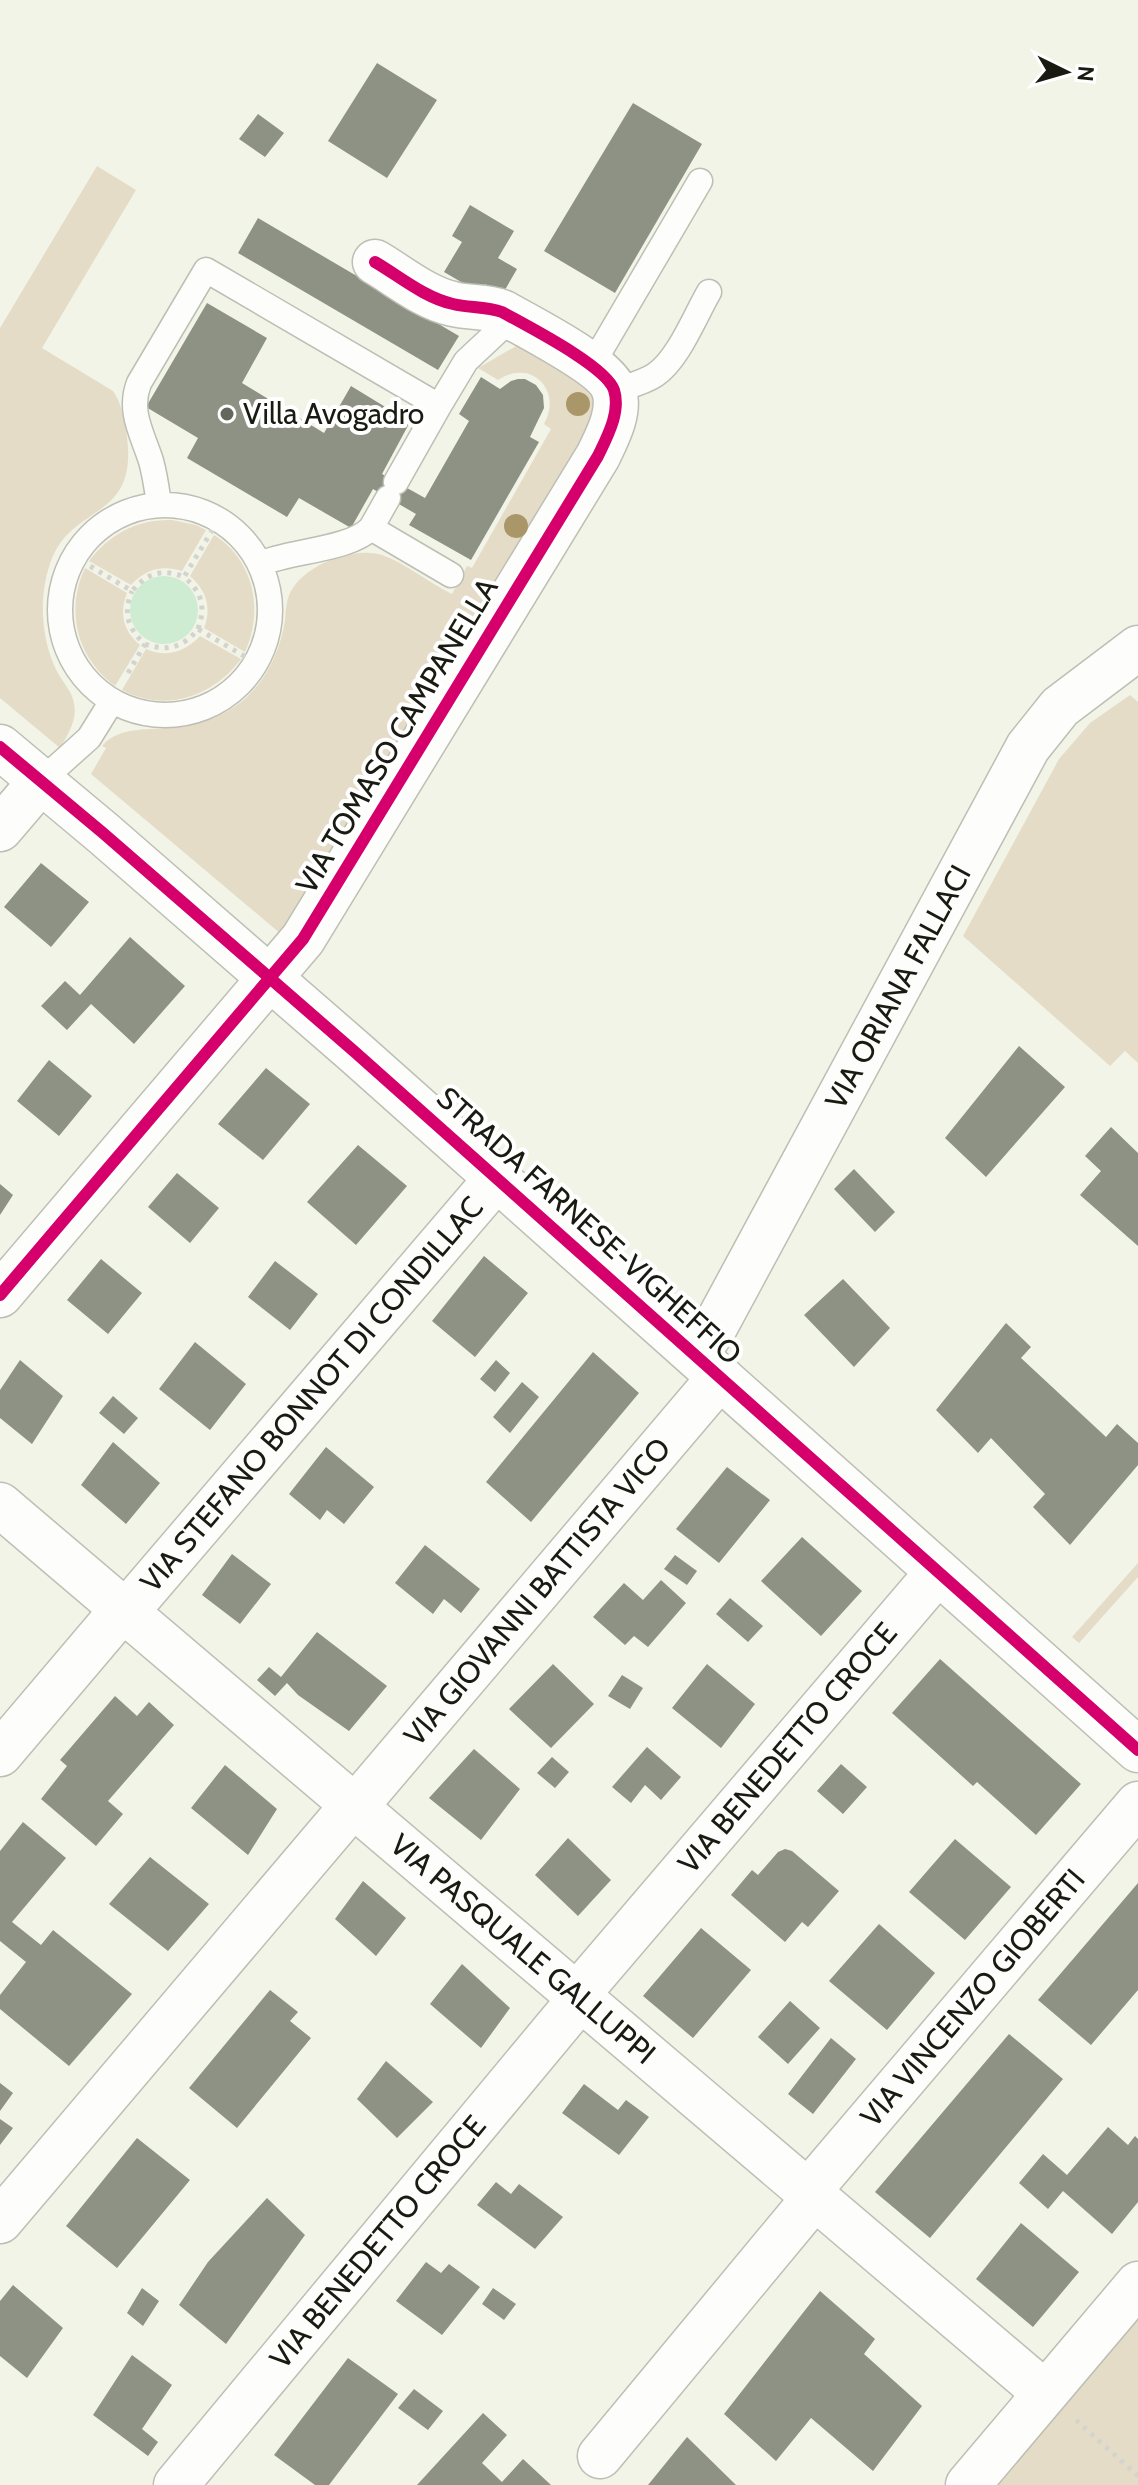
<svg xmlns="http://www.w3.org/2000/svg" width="1138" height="2485" viewBox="0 0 1138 2485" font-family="Cabin,sans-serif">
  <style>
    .green { fill: #e5dcc8 }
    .water { fill: #ceecd2 }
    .building { fill: #8d9285 }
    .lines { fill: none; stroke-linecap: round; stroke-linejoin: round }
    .service-casing { stroke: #bdbfb4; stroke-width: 27 }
    .minor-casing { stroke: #bdbfb4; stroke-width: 47 }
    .tertiary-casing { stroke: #bdbfb4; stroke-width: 47 }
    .path { stroke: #d3d4cf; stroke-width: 5; stroke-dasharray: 4 6; stroke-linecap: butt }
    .service { stroke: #fdfdfb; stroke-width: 24 }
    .minor { stroke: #fdfdfb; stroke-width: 44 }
    .tertiary { stroke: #fdfdfb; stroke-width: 44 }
    .cycleway-casing { stroke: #fff; stroke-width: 17 }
    .cycleway { stroke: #d6006c; stroke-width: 12 }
    .tree { fill: #aa9769 }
    .poi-dot { fill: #65665c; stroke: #fff; stroke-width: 3 }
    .labels { text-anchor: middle; stroke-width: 8; stroke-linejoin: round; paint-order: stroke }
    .poi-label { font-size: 30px; fill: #191a11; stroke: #fff; text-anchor: start }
    .street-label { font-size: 30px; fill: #191a11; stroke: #fff }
  </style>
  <rect width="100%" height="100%" fill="#f2f4e7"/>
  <path class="green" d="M97,166L136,190L42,348L113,391C122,404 125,422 127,437C138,523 70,502 50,564C39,596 41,634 54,665C58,675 65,683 70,692C81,713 71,730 60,748L0,698V328Z
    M518,345L602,395L597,422L288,940L91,774L106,748L102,746C120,725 151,731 176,727C197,724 216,719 234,707C263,688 280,654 285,620C286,610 286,600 291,591C306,564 354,546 382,555C407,564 429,583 452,594L467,566L472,568L551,429L544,424C563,390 531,358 498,380L478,368Z
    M172,520L196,525L206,530L182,571C162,565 146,569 131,585L89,561C110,534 137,519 172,520Z
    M214,535C254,560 264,610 245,652L204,628C212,607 206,590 190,576Z
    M85,568L127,593C119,613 123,631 140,645L115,686C77,658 65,611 85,568Z
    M200,636L241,659C213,697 165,713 122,690L146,649C166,658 185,652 200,636Z
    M1130,695L1138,702V1063L1125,1051L1110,1066L963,936L1059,759L1090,723Z
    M1138,1563V1577L1079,1643L1072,1637Z
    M1138,2301V2485H982Z"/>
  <path class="water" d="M130 610a34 34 0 1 1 68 0a34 34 0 1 1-68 0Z"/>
  <path class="building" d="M377,63L437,100L387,178L328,141Z
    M633,103L702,144L615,293L544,251Z
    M258,114L284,133L265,157L239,139Z
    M470,205L514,231L498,258L517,269L502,295L485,284L480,293L444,272L462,242L452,236Z
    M258,218L459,336L438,370L238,253Z
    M207,303L267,338L242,383L324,433L351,386L410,422L382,474L425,498L469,421L459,414L481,377L500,389L511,381L518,379H525L536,385L543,395L544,408L530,437L539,442L471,560L409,525L416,514L373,489L351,528L299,498L287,517L187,458L198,438L146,407Z
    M41,863L89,902L51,947L4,907Z
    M130,937L185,986L134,1044L91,1004L67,1030L41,1006L65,981L80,995Z
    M1019,1046L1065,1087L986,1177L945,1138Z
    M49,1060L92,1096L59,1136L17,1101Z
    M266,1068L310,1104L263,1160L218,1124Z
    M1111,1127L1138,1153V1246L1080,1195L1101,1171L1085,1156Z
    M358,1145L407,1186L356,1245L307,1202Z
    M854,1169L895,1212L875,1232L834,1189Z
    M177,1173L219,1208L190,1243L148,1207Z
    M0,1184L13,1195L0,1215Z
    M484,1256L528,1293L475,1357L432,1321Z
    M101,1259L142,1293L108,1334L67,1300Z
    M275,1261L318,1294L290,1330L248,1297Z
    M843,1279L890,1328L854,1367L804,1315Z
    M1006,1323L1031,1347L1021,1358L1106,1437L1117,1424L1138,1443V1465L1070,1545L1033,1507L1045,1494L991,1438L978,1453L936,1410Z
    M195,1342L246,1384L210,1430L159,1389Z
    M593,1352L639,1393L531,1522L486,1482Z
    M20,1360L63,1396L32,1444L0,1418V1390Z
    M496,1360L510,1373L495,1392L480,1379Z
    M522,1382L539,1397L510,1433L493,1417Z
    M113,1396L138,1418L124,1434L99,1413Z
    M113,1442L160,1483L126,1524L81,1485Z
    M326,1447L374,1487L344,1524L327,1510L320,1520L289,1494Z
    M727,1467L770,1500L719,1563L676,1529Z
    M802,1537L862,1591L821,1636L761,1581Z
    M425,1545L480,1589L461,1613L444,1599L433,1614L395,1583Z
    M232,1554L271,1584L240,1624L202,1595Z
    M675,1555L697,1571L687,1585L664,1569Z
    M661,1580L686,1603L648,1647L634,1636L625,1645L593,1617L624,1583L643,1600Z
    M730,1598L763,1626L748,1642L716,1614Z
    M317,1632L387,1686L349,1731L298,1695L287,1683L275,1696L257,1680L269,1667L281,1677Z
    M940,1659L1081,1784L1036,1835L977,1782L973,1786L892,1713Z
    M553,1664L594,1704L551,1748L509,1709Z
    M707,1664L755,1704L721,1748L672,1708Z
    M622,1675L643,1688L630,1709L608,1696Z
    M115,1696L137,1716L149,1702L174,1725L108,1801L123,1814L96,1846L41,1799L67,1766L60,1760Z
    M647,1747L681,1777L661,1800L645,1785L631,1803L612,1787Z
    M474,1749L520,1789L481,1840L429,1798Z
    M552,1757L569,1772L555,1788L537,1773Z
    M841,1764L867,1787L843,1814L817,1791Z
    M225,1765L277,1809L248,1855L191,1808Z
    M23,1822L66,1858L12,1922L41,1945L53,1930L132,1994L69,2066L0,2009V1995L26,1962L0,1941V1851Z
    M568,1838L611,1880L578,1916L535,1875Z
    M955,1839L1011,1887L965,1940L909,1892Z
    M785,1849L792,1851L839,1891L808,1927L802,1922L785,1942L731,1895L752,1870L758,1875L778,1852Z
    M150,1857L209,1904L168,1951L109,1904Z
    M363,1881L406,1918L376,1956L335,1919Z
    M1138,1883V1990L1091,2045L1038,2000Z
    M879,1924L935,1973L887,2030L829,1981Z
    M701,1928L751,1970L693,2038L643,1996Z
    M462,1964L510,2008L481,2048L430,2004Z
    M270,1990L298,2012L290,2021L311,2038L237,2128L189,2088Z
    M790,2001L820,2028L788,2064L758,2037Z
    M1009,2034L1063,2079L930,2238L875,2192Z
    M831,2038L856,2059L813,2114L788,2094Z
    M386,2061L433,2102L397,2138L357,2099Z
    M0,2083L13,2093L0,2111Z
    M584,2084L618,2110L626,2100L649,2117L619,2155L562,2113Z
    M0,2119L13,2128L0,2145Z
    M1108,2127L1128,2145L1135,2136L1138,2139V2202L1112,2234L1063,2191L1048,2209L1019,2183L1043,2154L1067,2175Z
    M137,2138L190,2180L117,2268L66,2226Z
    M496,2182L511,2194L519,2184L563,2217L535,2249L477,2205Z
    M267,2198L305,2235L226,2344L179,2305L208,2262Z
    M1021,2223L1079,2272L1033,2327L976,2279Z
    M426,2262L441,2273L449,2264L480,2287L442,2335L396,2301Z
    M13,2285L63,2328L27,2378L0,2356V2301Z
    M142,2288L159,2301L143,2326L127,2313Z
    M493,2288L516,2304L504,2320L482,2304Z
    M820,2291L875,2339L864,2354L922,2406L873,2471L811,2418L776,2461L724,2414Z
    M132,2355L172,2385L142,2429L158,2442L148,2456L93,2415Z
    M348,2358L398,2394L329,2485H315L274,2455Z
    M414,2389L443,2411L428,2430L398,2408Z
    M483,2413L507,2435L482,2463L502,2482L523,2459L551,2485H417Z
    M687,2437L736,2485H648Z"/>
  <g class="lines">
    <defs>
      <path id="service" d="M592,365L700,181
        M614,391C628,386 643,383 655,375C678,360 695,316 709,292
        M396,482L439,406
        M159,504C157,490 155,475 151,461C142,433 128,411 139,383L206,270L439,406L466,361L512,318
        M60 610a105 105 0 1 1 210 0a105 105 0 1 1-210 0Z
        M371,528L388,498
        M260,564C289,551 350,550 371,528L451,575
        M41,781L89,738L112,701"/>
      <g id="minor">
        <path d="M0,829L41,781"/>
        <path d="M0,1295L303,939L598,456C607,437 621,412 614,390C606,366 527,326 502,312C486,306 469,308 453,304C425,298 399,276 375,262"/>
        <path id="s1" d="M696,1355L716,1325L1028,747L1060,707L1138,648"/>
        <path id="s2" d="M0,1505L1045,2393"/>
        <path id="s3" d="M126,1612L497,1178"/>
        <path d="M0,1754L123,1609"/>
        <path id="s4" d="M355,1807L720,1377"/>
        <path id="s5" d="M576,1996L938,1572"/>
        <path id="s6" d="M807,2193L1138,1804"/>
        <path d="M0,2221L353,1805"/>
        <path d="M600,2456L814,2198"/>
        <path id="s7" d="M176,2485L580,1999"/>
        <path d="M968,2485L1138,2284"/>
      </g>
      <path id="tertiary" d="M0,747L103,833L356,1053L1138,1750"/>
    </defs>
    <use href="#service" class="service-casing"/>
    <use href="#minor" class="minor-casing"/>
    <use href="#tertiary" class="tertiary-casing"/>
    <path class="path" d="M73,556L132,591C147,573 163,568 184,577
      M198,629C206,607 202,592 184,577L219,519
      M145,644C167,652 184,647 198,629L256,663
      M128,673L145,644C127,628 123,612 132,591
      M1076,2420L1138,2476"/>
    <use href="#service" class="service"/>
    <use href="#minor" class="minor"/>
    <use href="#tertiary" class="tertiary"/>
    <defs>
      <path id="cycleway" d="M0,747L103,833L356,1053L1138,1750
        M0,1295L303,939L598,456C607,437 621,412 614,390C606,366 527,326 502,312C486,306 469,308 453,304C425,298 399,276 375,262"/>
    </defs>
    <use href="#cycleway" class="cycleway-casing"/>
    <use href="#cycleway" class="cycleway"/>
  </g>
  <g class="tree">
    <circle cx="578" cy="404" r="12"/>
    <circle cx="516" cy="526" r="12"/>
  </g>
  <circle class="poi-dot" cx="227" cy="414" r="8"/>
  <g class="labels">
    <g class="poi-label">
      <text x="243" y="424">Villa Avogadro</text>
    </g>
    <g class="street-label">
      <text transform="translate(397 736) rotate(-59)" y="10">VIA TOMASO CAMPANELLA</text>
      <text dy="10" stroke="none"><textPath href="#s1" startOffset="420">VIA ORIANA FALLACI</textPath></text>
      <text transform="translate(589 1226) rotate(42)" y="10">STRADA FARNESE-VIGHEFFIO</text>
      <text dy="10" stroke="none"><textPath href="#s3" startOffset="286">VIA STEFANO BONNOT DI CONDILLAC</textPath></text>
      <text dy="10" stroke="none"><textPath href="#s4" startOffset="282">VIA GIOVANNI BATTISTA VICO</textPath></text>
      <text dy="10" stroke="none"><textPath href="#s5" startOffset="326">VIA BENEDETTO CROCE</textPath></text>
      <text dy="10" stroke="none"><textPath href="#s2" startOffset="686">VIA PASQUALE GALLUPPI</textPath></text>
      <text dy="10" stroke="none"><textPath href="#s6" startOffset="256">VIA VINCENZO GIOBERTI</textPath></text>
      <text dy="10" stroke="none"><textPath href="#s7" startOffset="316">VIA BENEDETTO CROCE</textPath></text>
    </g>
  </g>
  <g transform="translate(1066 72) rotate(95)" stroke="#ffffff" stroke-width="6" paint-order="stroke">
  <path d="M0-6L14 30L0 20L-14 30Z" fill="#191a11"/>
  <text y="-12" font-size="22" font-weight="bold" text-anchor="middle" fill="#191a11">N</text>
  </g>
</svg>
